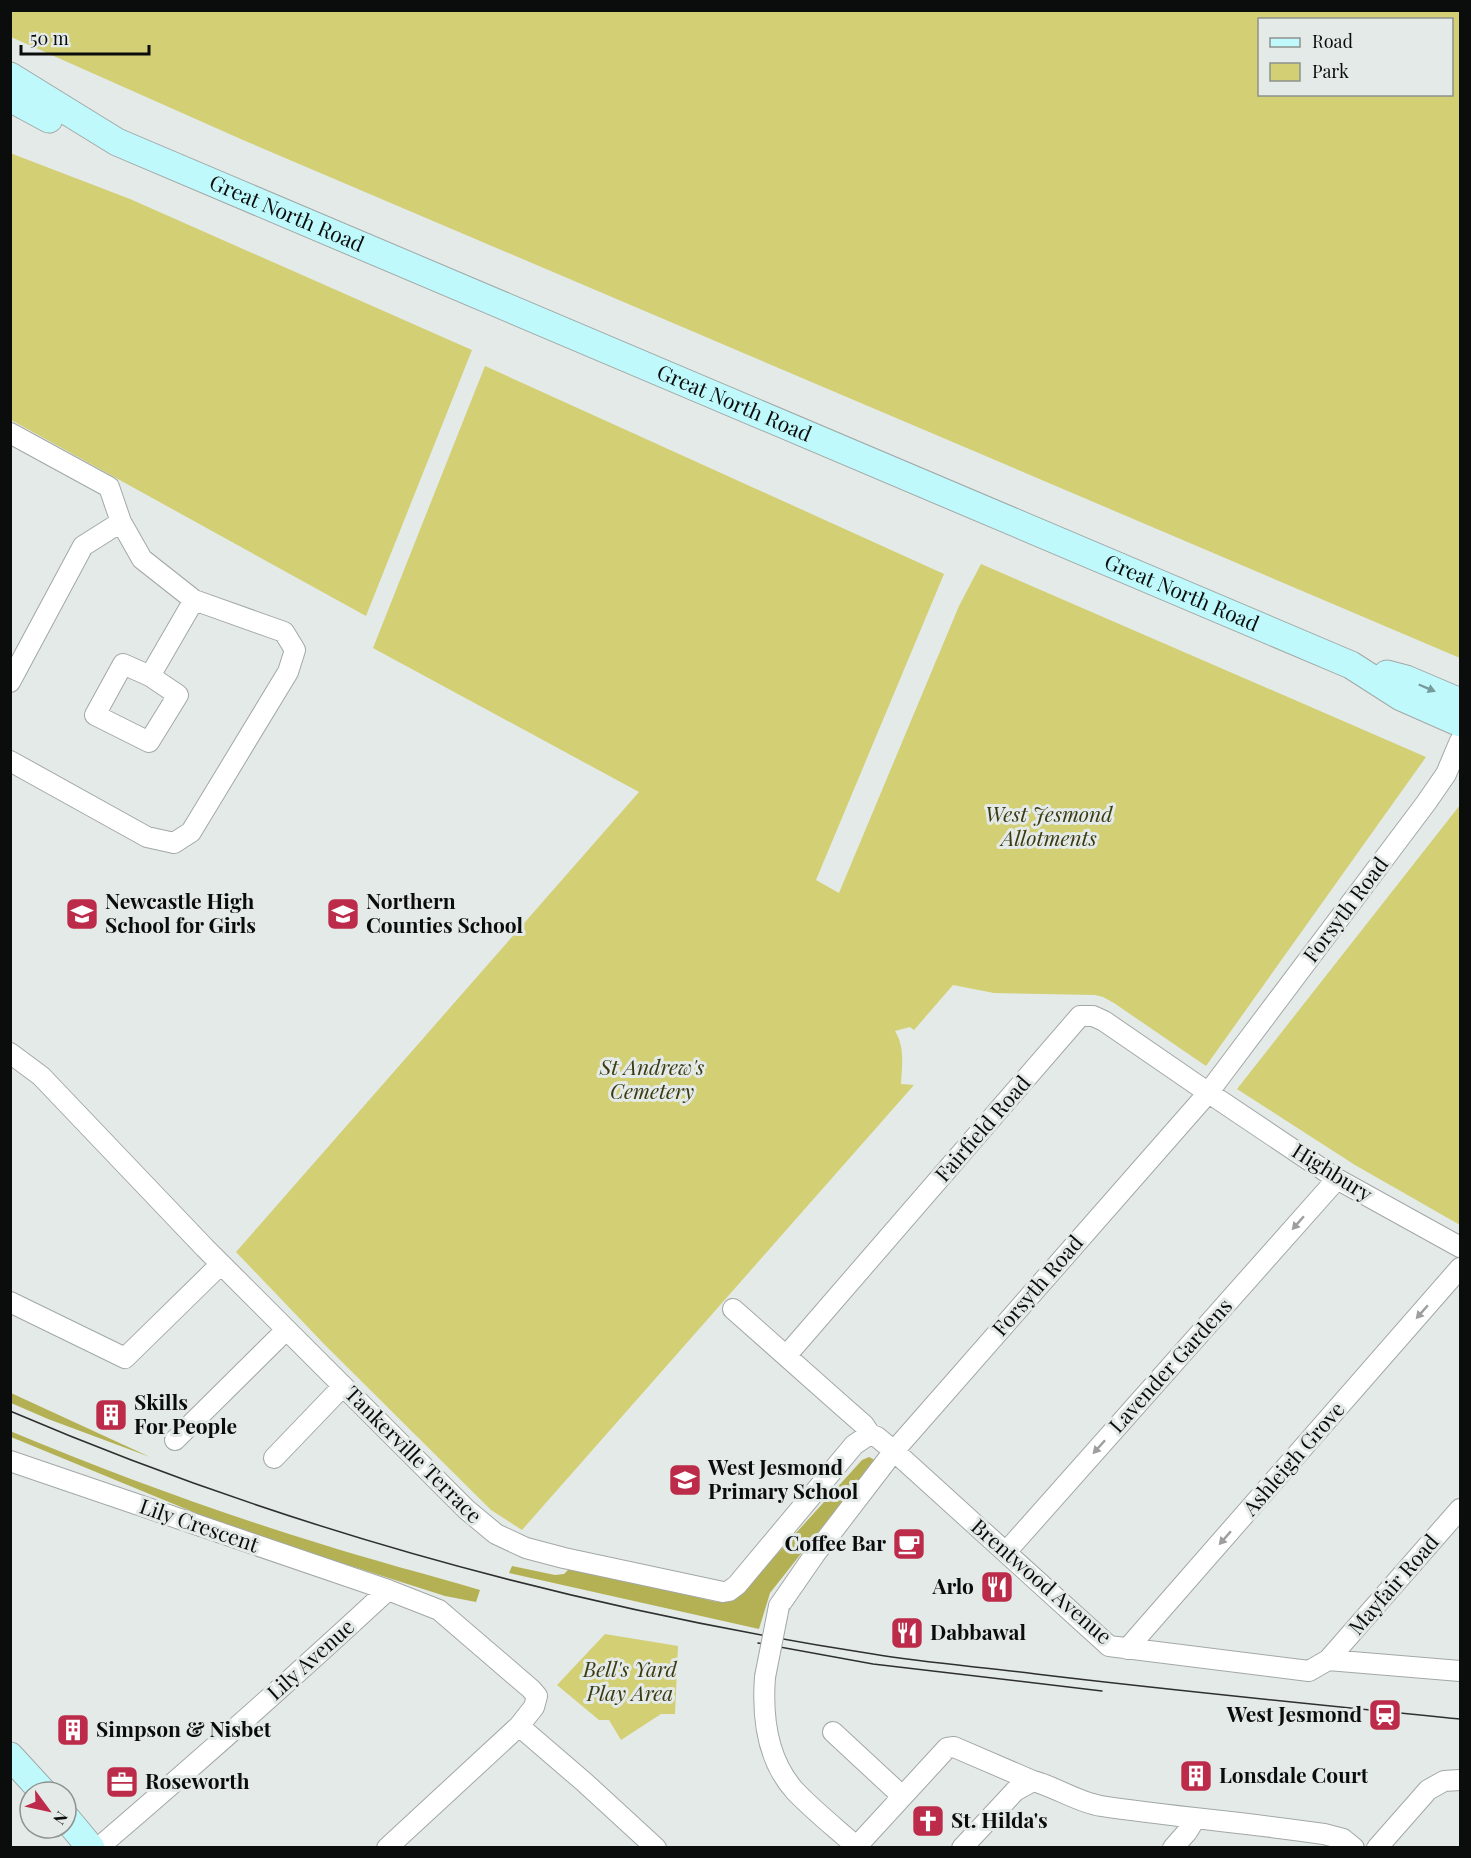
<svg xmlns="http://www.w3.org/2000/svg" width="1471" height="1858" viewBox="0 0 1471 1858" font-family="'Playfair Display',serif">
  <style>
    .green { fill: #d2cf74; fill-rule: evenodd }
    .forest { fill: #b4b154 }
    .lines { fill: none; stroke-linecap: round; stroke-linejoin: round }
    .minor-casing { stroke: #a2a8a6; stroke-width: 22 }
    .secondary-casing { stroke: #a2a8a6; stroke-width: 29 }
    .minor { stroke: #fff; stroke-width: 20 }
    .secondary { stroke: #bff9fc; stroke-width: 27 }
    .tram { stroke: #2d302e; stroke-width: 1.5 }
    .minor-bridge-casing { stroke: #a2a8a6; stroke-width: 22; stroke-linecap: butt }
    .minor-bridge { stroke: #fff; stroke-width: 20 }
    .oneway { fill: #779b9c }
    .oneway2 { fill: #9d9e9e }
    .labels { text-anchor: middle; stroke-width: 6; stroke-linejoin: round; paint-order: stroke }
    .street-label { font-size: 21px; fill: #0b0d0c; stroke: #e4eae7 }
    .park-label { font-size: 21px; font-style: italic; fill: #3b3a12; stroke: #e4eae7 }
    .poi-label { font-size: 21px; font-weight: bold; fill: #0b0d0c; stroke: #e4eae7; text-anchor: start }
  </style>
  <rect width="100%" height="100%" fill="#e4eae7"/>
  <path class="green" d="M10,11H1460V658L243,140L11,37ZM1260,20H1452V94H1260Z
    M10,153L130,199L472,350L366,616L11,420Z
    M485,366L944,574L816,880L839,893L959,606L981,564L1426,757L1206,1066L1114,1003L1103,997L1095,995L994,993L953,985L914,1030L910,1027L895,1031C905,1047 902,1065 901,1084L914,1085L522,1530L491,1510L325,1345L236,1252L639,792L373,648Z
    M1460,805V1225L1355,1165L1237,1089Z
    M605,1634L678,1646L675,1714H661L621,1740L609,1720H599L557,1685Z"/>
  <path class="forest" d="M11,1393L150,1457L48,1419L11,1403Z
    M10,1431C111,1473 214,1511 318,1543C371,1560 426,1574 480,1590L476,1602L445,1596L232,1528L11,1437Z
    M869,1457L875,1460L770,1593L759,1629L509,1573L512,1566L555,1575L564,1574L571,1567L717,1602L728,1600L748,1586L862,1460Z"/>
  <g class="lines">
    <defs>
      <path id="minor" d="M10,433L109,487L121,522L142,559L194,600L284,632L295,650L288,672L191,832L174,843L147,837L10,761
        M150,676L123,664L95,715L149,742L178,695L150,676L194,600
        M10,682L83,546L121,522
        M10,1053L41,1076L205,1248L467,1510L496,1534L526,1548L564,1558L723,1592L729,1591L737,1585L854,1445L870,1434
        M10,1302L125,1358L221,1264
        M733,1309L839,1403L864,1425L870,1434L877,1437L894,1451L1109,1646L1309,1671L1328,1660L1460,1671
        M786,1356L1080,1016H1093L1104,1021L1200,1087L1337,1179L1460,1247
        M175,1440L286,1330
        M274,1458L343,1386
        M10,1461L388,1590L439,1610L531,1689L537,1696L534,1707L519,1726L387,1848
        M1006,1552L1337,1179
        M779,1606L815,1554L894,1451L1208,1093L1426,803L1446,774L1460,741
        M1127,1649L1460,1268
        M1328,1660L1460,1509
        M765,1677C762,1717 767,1760 795,1791C814,1811 837,1829 858,1848
        M519,1726L583,1781L656,1848
        M833,1732L902,1796
        M857,1846L947,1748L954,1747L1033,1781C1056,1787 1077,1802 1101,1806C1175,1817 1250,1823 1324,1834L1343,1839L1354,1848
        M98,1848C196,1764 293,1678 388,1590
        M962,1848L1015,1791L1033,1781
        M1173,1848L1187,1832L1195,1819
        M1377,1848L1428,1790L1444,1781L1460,1780"/>
      <g id="secondary">
        <path id="s1" d="M10,76L117,142L1351,665L1401,697L1460,723"/>
        <path d="M10,98L49,119"/>
        <path d="M1387,674L1406,679L1460,702"/>
        <path d="M10,1756L43,1792"/>
        <path d="M66,1818L91,1848"/>
      </g>
    </defs>
    <use href="#minor" class="minor-casing"/>
    <use href="#secondary" class="secondary-casing"/>
    <use href="#minor" class="minor"/>
    <use href="#secondary" class="secondary"/>
    <path class="tram" d="M10,1411C286,1529 577,1608 873,1654C927,1663 982,1667 1036,1674C1177,1691 1319,1705 1460,1719
      M758,1643L873,1664L1102,1691"/>
    <defs>
      <path id="minor-bridge" d="M765,1677L779,1606"/>
    </defs>
    <use href="#minor-bridge" class="minor-bridge-casing"/>
    <use href="#minor-bridge" class="minor-bridge"/>
  </g>
  <defs><path id="oneway-solid" d="M-6-.8H1V-3.2L6.5 0L1 3.2V.8H-6Z" transform="scale(1.5)"/></defs>
  <use class="oneway" href="#oneway-solid" transform="translate(1427 688) rotate(23)"/>
  <g class="oneway2">
    <use href="#oneway-solid" transform="translate(1298 1223) rotate(131)"/>
    <use href="#oneway-solid" transform="translate(1422 1312) rotate(131)"/>
    <use href="#oneway-solid" transform="translate(1099 1447) rotate(132)"/>
    <use href="#oneway-solid" transform="translate(1225 1538) rotate(131)"/>
  </g>
  <defs>
    <symbol id="school-square" viewBox="-11 -11 22 22"><rect x="-9" y="-9" width="18" height="18" rx="4" fill="#bc2b49" stroke="#e4eae7"/><path d="M0-5L7-2L0 1L-7-2ZM-4 1L0 2.5L4 1V4Q0 6-4 4Z" fill="#fff"/></symbol>
    <symbol id="building-square" viewBox="-11 -11 22 22"><rect x="-9" y="-9" width="18" height="18" rx="4" fill="#bc2b49" stroke="#e4eae7"/><path d="M-4-6H4V6H1V3H-1V6H-4ZM-2.5-4.3h1.7v1.8h-1.7ZM.8-4.3h1.7v1.8H.8ZM-2.5-1h1.7V.8h-1.7ZM.8-1h1.7V.8H.8Z" fill="#fff"/></symbol>
    <symbol id="cafe-square" viewBox="-11 -11 22 22"><rect x="-9" y="-9" width="18" height="18" rx="4" fill="#bc2b49" stroke="#e4eae7"/><path d="M-5.5-4.5H6V0H3Q3 3.5 0 3.5H-2.5Q-5.5 3.5-5.5 0ZM3-3.2v2h1.7v-2ZM-6 4.5H4V6H-6Z" fill="#fff"/></symbol>
    <symbol id="restaurant-square" viewBox="-11 -11 22 22"><rect x="-9" y="-9" width="18" height="18" rx="4" fill="#bc2b49" stroke="#e4eae7"/><path d="M-5-6h1v4h1v-4h1v4h1v-4h1v5L-1.5 .5V6h-2V.5L-5-1ZM5-6V6H3V1.5H1.5Q1.5-4 5-6Z" fill="#fff"/></symbol>
    <symbol id="station-square" viewBox="-11 -11 22 22"><rect x="-9" y="-9" width="18" height="18" rx="4" fill="#bc2b49" stroke="#e4eae7"/><path d="M-3-6H3Q5-6 5-4V2Q5 4 3 4L4.5 6H3L1.5 4h-3L-3 6H-4.5L-3 4Q-5 4-5 2V-4Q-5-6-3-6ZM-3.5-4v3h7v-3ZM-3.5 1v1.5H-2V1ZM2 1v1.5H3.5V1Z" fill="#fff"/></symbol>
    <symbol id="office-square" viewBox="-11 -11 22 22"><rect x="-9" y="-9" width="18" height="18" rx="4" fill="#bc2b49" stroke="#e4eae7"/><path d="M-6-3h4V-5.5h4V-3h4V5H-6ZM-1-4.5V-3h2v-1.5ZM-6 0V1H6V0Z" fill="#fff"/></symbol>
    <symbol id="church-square" viewBox="-11 -11 22 22"><rect x="-9" y="-9" width="18" height="18" rx="4" fill="#bc2b49" stroke="#e4eae7"/><path d="M-1.2-6h2.4v3.5h3.3v2.4h-3.3V6h-2.4V-.1h-3.3v-2.4h3.3Z" fill="#fff"/></symbol>
  </defs>
  <g fill-rule="evenodd">
    <use href="#school-square" x="63" y="895" width="38" height="38"/>
    <use href="#school-square" x="324" y="895" width="38" height="38"/>
    <use href="#building-square" x="92" y="1396" width="38" height="38"/>
    <use href="#school-square" x="666" y="1461" width="38" height="38"/>
    <use href="#cafe-square" x="890" y="1525" width="38" height="38"/>
    <use href="#restaurant-square" x="978" y="1568" width="38" height="38"/>
    <use href="#restaurant-square" x="888" y="1614" width="38" height="38"/>
    <use href="#station-square" x="1366" y="1696" width="38" height="38"/>
    <use href="#building-square" x="54" y="1711" width="38" height="38"/>
    <use href="#building-square" x="1177" y="1757" width="38" height="38"/>
    <use href="#office-square" x="103" y="1763" width="38" height="38"/>
    <use href="#church-square" x="909" y="1802" width="38" height="38"/>
  </g>
  <g class="labels">
    <g class="street-label">
      <text dy="7" stroke="none"><textPath href="#s1" startOffset="310">Great North Road</textPath></text>
      <text dy="7" stroke="none"><textPath href="#s1" startOffset="796">Great North Road</textPath></text>
      <text dy="7" stroke="none"><textPath href="#s1" startOffset="1282">Great North Road</textPath></text>
      <text transform="translate(1346 910) rotate(-53)" y="7">Forsyth Road</text>
      <text transform="translate(983 1129) rotate(-49)" y="7">Fairfield Road</text>
      <text transform="translate(1332 1173) rotate(32)" y="7">Highbury</text>
      <text transform="translate(1038 1286) rotate(-49)" y="7">Forsyth Road</text>
      <text transform="translate(1171 1366) rotate(-48)" y="7">Lavender Gardens</text>
      <text transform="translate(413 1455) rotate(45)" y="7">Tankerville Terrace</text>
      <text transform="translate(1294 1459) rotate(-49)" y="7">Ashleigh Grove</text>
      <text transform="translate(199 1526) rotate(19)" y="7">Lily Crescent</text>
      <text transform="translate(1041 1582) rotate(41)" y="7">Brentwood Avenue</text>
      <text transform="translate(1394 1585) rotate(-49)" y="7">Mayfair Road</text>
      <text transform="translate(311 1660) rotate(-42)" y="7">Lily Avenue</text>
    </g>
    <g class="park-label">
      <text x="1049" y="822">West Jesmond<tspan x="1049" dy="24">Allotments</tspan></text>
      <text x="652" y="1075">St Andrew's<tspan x="652" dy="24">Cemetery</tspan></text>
      <text x="630" y="1677">Bell's Yard<tspan x="630" dy="24">Play Area</tspan></text>
    </g>
    <g class="poi-label">
      <text x="105" y="909">Newcastle High<tspan x="105" dy="24">School for Girls</tspan></text>
      <text x="366" y="909">Northern<tspan x="366" dy="24">Counties School</tspan></text>
      <text x="134" y="1410">Skills<tspan x="134" dy="24">For People</tspan></text>
      <text x="708" y="1475">West Jesmond<tspan x="708" dy="24">Primary School</tspan></text>
      <text x="886" y="1551" text-anchor="end">Coffee Bar</text>
      <text x="974" y="1594" text-anchor="end">Arlo</text>
      <text x="930" y="1640">Dabbawal</text>
      <text x="1362" y="1722" text-anchor="end">West Jesmond</text>
      <text x="96" y="1737">Simpson &amp; Nisbet</text>
      <text x="1219" y="1783">Lonsdale Court</text>
      <text x="145" y="1789">Roseworth</text>
      <text x="951" y="1828">St. Hilda's</text>
    </g>
  </g>
  <rect width="1471" height="1858" fill="none" stroke="#0b0d0c" stroke-width="24"/>
  <rect x="1258" y="18" width="195" height="78" fill="#e4eae7" stroke="#8d928f" stroke-width="1.5"/>
  <rect x="1270" y="38" width="30" height="9" fill="#bff9fc" stroke="#8d928f" stroke-width="1.5"/>
  <text x="1312" y="48" font-size="18" fill="#0b0d0c">Road</text>
  <rect x="1270" y="63" width="30" height="18" fill="#d2cf74" stroke="#8d928f" stroke-width="1.5"/>
  <text x="1312" y="78" font-size="18" fill="#0b0d0c">Park</text>
  <g transform="translate(48 1810) rotate(123)"><circle r="28" fill="#e4eae7" stroke="#8d928f" stroke-width="1.5"/>
  <path d="M0-4.5L10 22L0 15L-10 22Z" fill="#bc2b49"/>
  <text y="-9" font-size="16" font-weight="bold" text-anchor="middle" fill="#0b0d0c">N</text>
  </g>
  <path d="M21 45v9h128v-9" fill="none" stroke="#0b0d0c" stroke-width="3"/>
  <text x="30" y="45" font-size="18" fill="#0b0d0c" stroke="#e4eae7" stroke-width="4.5" paint-order="stroke">50 m</text>
</svg>
